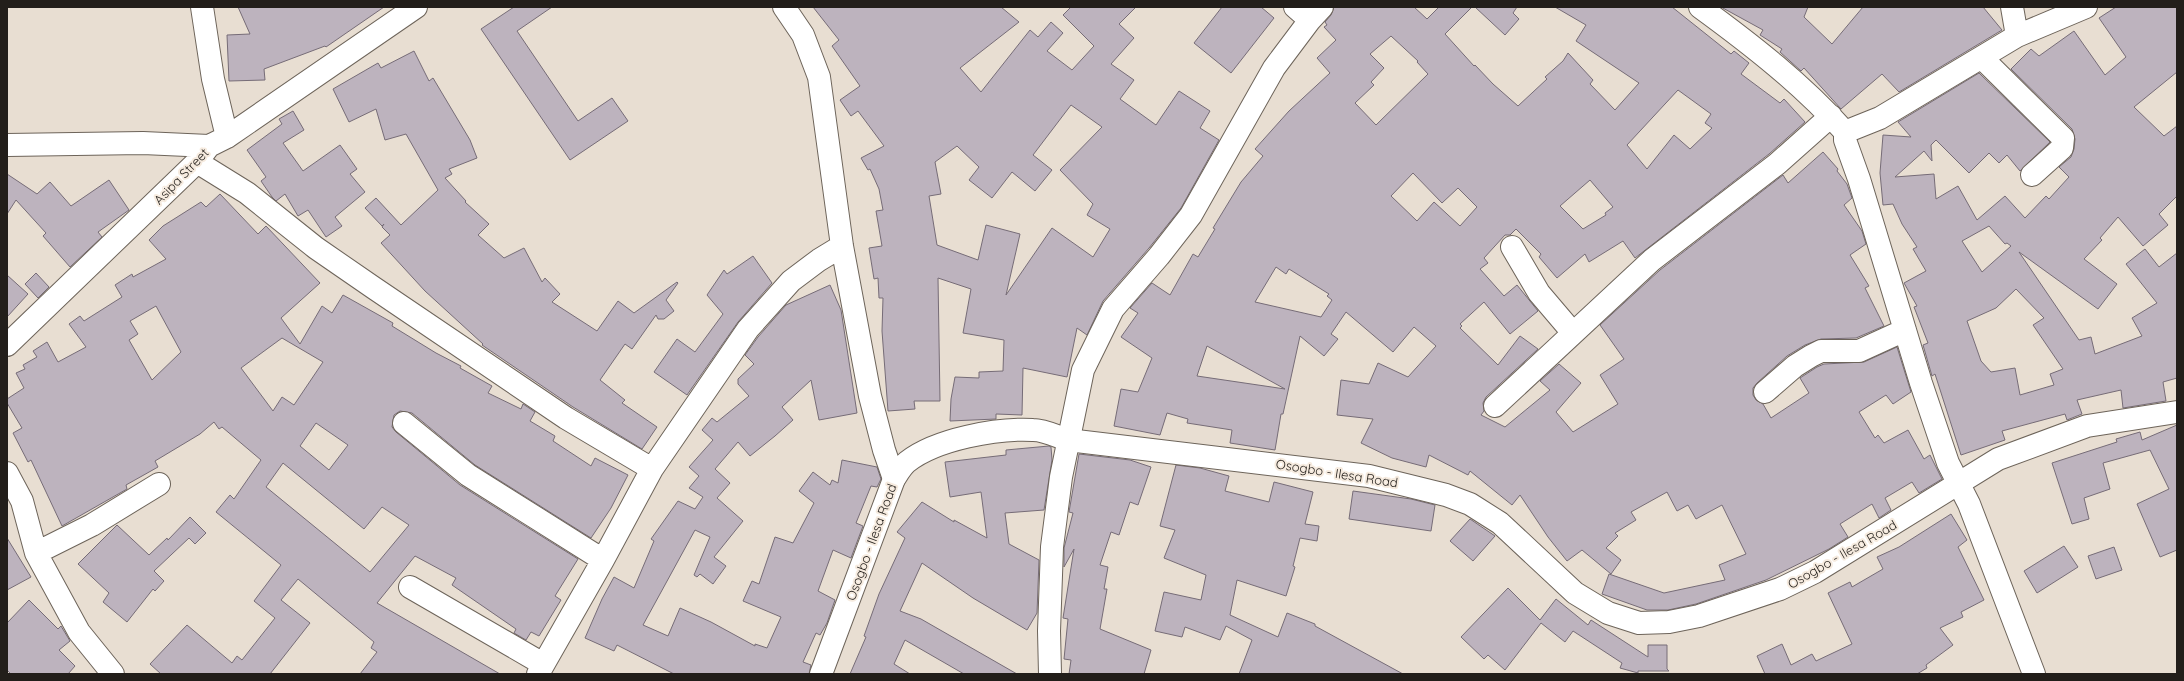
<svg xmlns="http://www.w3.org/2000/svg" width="2184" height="681" viewBox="0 0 2184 681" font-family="Quicksand,sans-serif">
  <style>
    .building { fill: #bdb3be; stroke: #766c77; fill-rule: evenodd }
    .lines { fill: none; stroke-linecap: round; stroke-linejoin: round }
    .minor-casing { stroke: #6d645a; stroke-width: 24 }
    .major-casing { stroke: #6d645a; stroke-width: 24 }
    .minor { stroke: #fff; stroke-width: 22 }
    .major { stroke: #fff; stroke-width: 22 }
    .labels { text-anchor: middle; stroke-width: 4; stroke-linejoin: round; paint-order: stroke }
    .street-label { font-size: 13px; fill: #221e1a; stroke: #f6ebdf }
  </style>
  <rect width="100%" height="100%" fill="#e8ded2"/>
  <path class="building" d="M238,7H384L326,47L325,46L264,69L265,80L229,81L227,35L250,34Z
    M514,7H552L517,31L578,121L612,98L628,121L570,160L481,29Z
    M813,7H1001L1019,22L960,68L981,92L1030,30L1038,37L1051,22L1063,33L1047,51L1072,70L1094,46L1063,15L1071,7H1136L1119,24L1134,38L1111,64L1134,80L1120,99L1156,125L1179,91L1210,111L1200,128L1219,140L1181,208L1149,248L1103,301L1087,335L1077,328L1067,377L1023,368L1022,415L996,414V419L950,421L951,399L955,377L979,378V372L1003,371L1004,340L963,333L971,289L938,278L940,401H914L915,409L888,411L882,331L883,298H879L878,278L874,279L869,248L882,246L876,211L883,210L879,189L870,169L868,170L861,158L884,146L858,111L851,116L840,100L860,86L832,46L839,40ZM1071,105L1102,127L1060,170L1093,204L1087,215L1110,229L1093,257L1052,228L1006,295L1020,234L986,225L978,260L937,245L929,196L941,194L935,162L957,146L979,167L969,180L992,198L1012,172L1035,191L1052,170L1033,155Z
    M1222,7H1261L1274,18L1231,73L1194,43Z
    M1334,7H1414L1427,19L1439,7H1472L1445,34L1474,66L1475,65L1493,84L1518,106L1547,79L1545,77L1563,61L1568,53L1593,80L1590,84L1615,110L1639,83L1576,41L1586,25L1555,7H1672L1731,54L1734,51L1749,63L1741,74L1780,103L1784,99L1805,122L1769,154L1635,258L1623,241L1589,262L1585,254L1557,278L1539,257L1541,254L1516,229L1510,235H1505L1484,258L1488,263L1480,269L1504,296L1517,285L1538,311L1510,334L1484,302L1460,324L1462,326L1460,328L1498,365L1520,336L1538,349L1486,397L1483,403L1484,411L1481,415L1505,427L1550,390L1540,381L1559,364L1581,383L1556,412L1573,432L1618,404L1600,375L1624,359L1600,325L1660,270L1783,175L1788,183L1823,152L1838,169L1837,171L1847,184L1852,198L1844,205L1862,231L1866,244L1850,255L1869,286L1865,288L1884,326L1856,338L1821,339L1805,345L1787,356L1757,383L1753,388V395L1756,400L1763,404L1771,418L1809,393L1800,378L1817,367L1824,364L1864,362L1897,347L1911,392L1893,404L1886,395L1859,412L1875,438L1878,435L1884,443L1908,430L1924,459L1930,455L1942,479L1919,493L1912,482L1885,498L1891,510L1879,518L1872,504L1840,524L1848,537L1829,549L1766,580L1696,604L1668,610H1647L1602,594L1609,574L1664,593L1725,580L1719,565L1746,554L1722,505L1696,519L1688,505L1677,511L1667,492L1631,512L1636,520L1615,533L1618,536L1606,548L1621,560L1611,574L1582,550L1567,561L1548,537L1520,495L1512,505L1470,471L1468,475L1429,455L1426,467L1392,458L1361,443L1373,419L1337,415L1341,380L1369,384L1378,363L1408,377L1436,346L1414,327L1393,352L1346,312L1331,334L1338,339L1324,356L1300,336L1283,414H1281L1275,450L1230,443L1232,430L1187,423L1188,419L1167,413L1160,435L1114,426L1121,389L1138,392L1152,358L1121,337L1138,313L1130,308L1152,283L1170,295L1193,254L1198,257L1215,229L1213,228L1241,182L1263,156L1255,149L1289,111L1330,73L1317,58L1336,40L1324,27L1327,25L1325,22L1331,15ZM1391,36L1418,61L1417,62L1428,74L1376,125L1355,103L1374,85L1371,82L1384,68L1370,54ZM1678,90L1711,114L1705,123L1712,128L1690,149L1674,135L1647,169L1627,145ZM1413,173L1442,203L1458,188L1477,207L1460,226L1434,202L1417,221L1391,196ZM1590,180L1613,207L1605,213L1606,215L1583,229L1560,206ZM1276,267L1286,274L1289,269L1329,294L1327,296L1332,300L1321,317L1255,302ZM1207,346L1285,389L1197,376Z
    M1475,7H1517L1513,13L1519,19L1505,35Z
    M1721,7H1808L1804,17L1832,44L1863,7H1983L2002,30L1899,92L1882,74L1841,109L1804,68L1801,71L1780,52L1782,49L1760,35L1763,30Z
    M2116,7H2177V72L2134,107L2164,136L2177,126V196L2159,214L2168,225L2143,246L2118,217L2100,238L2102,240L2084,259L2117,284L2098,309L2019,252L2079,340L2091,337L2095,354L2142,336L2132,318L2157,303L2126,264L2145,249L2159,267L2177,253V378L2163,382L2166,401L2123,408L2121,390L2077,400L2082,414L2067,420L2065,414L2002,431L2005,440L1961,455L1935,374L1932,376L1923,345L1928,343L1914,307L1917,306L1904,283L1926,271L1913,249L1917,247L1902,224L1893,204L1883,205L1880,173L1883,135L1911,137L1898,122L1979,73L2050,142L2020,171L2007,155L1999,163L1989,153L1969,173L1936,140L1931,145L1932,161L1924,151L1895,177L1934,174L1936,199L1958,186L1977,220L2005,196L2025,218L2046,196L2049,199L2069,177L2059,167L2071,157L2074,149L2075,139L2072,129L2011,69L2031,49L2039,56L2074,31L2105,75L2126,57L2099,18ZM1989,226L2005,244L2007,243L2011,246L1982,272L1962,241ZM2016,289L2044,318L2033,325L2063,369L2050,374L2054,385L2020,395L2015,368L1991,372L1981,361L1967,321L1996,308Z
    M414,51L429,81L433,78L470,140L477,158L449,169L452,174L445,178L466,201L465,202L489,224L478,235L504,258L524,248L542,282L545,278L560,294L552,302L597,331L618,301L634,313L677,282L678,283L666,300L674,311L664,319H658L656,315L632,349L625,344L600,380L625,400L622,403L657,427L642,449L573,407L482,345L483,344L425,291L381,243L390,235L382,227L384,224L382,226L365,208L376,198L401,225L438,190L406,134L385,140L376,109L349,122L333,89L378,63L381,68Z
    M293,111L304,130L283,143L303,171L340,145L357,169L350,174L365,192L335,217L342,226L326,237L308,210L298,216L285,194L276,201L272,197L261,181L266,177L247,150L282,124L279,119Z
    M7,174L37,194L50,182L71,206L109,180L129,210L98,232L102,237L70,267L43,236L46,233L16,200L7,214Z
    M220,194L258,234L266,226L320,283L281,318L300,344L322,306L332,313L343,295L393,323L392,326L436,353L461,366L460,368L492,386L488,393L521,409L523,404L535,412L530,421L555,436L553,441L591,466L595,458L628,475L611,508L591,538L475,465L412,413L400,411L394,415L392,427L396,432L460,485L578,559L555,596L561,600L539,636L531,632L526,640L514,633L516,629L452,585L456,578L415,556L377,603L500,674H360L377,652L371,648L374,642L298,579L281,600L310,623L270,674H161L150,664L187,625L232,663L237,656L242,660L275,618L254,601L281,565L216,512L230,495L234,499L261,460L222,427L219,429L214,422L200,434L155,461L158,467L126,485L127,489L62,526L31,460L28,462L13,433L22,428L7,403V399L24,388L16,373L25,369L23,365L37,357L33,351L47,342L58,362L86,347L69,324L80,316L84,321L122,297L115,285L132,274L133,277L166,259L149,240L163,226L201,202L206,207ZM156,306L181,352L152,380L129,340L138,334L130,321ZM282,338L323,362L294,405L282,397L273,411L241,368ZM316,423L348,445L329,470L300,446ZM283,463L364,529L382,507L409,525L370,572L266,487Z
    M753,256L772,283L738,322L687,395L654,372L677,339L695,352L723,314L707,295L724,270L727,274Z
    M36,273L49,287L38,298L25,284Z
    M7,275L28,294L7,317Z
    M830,285L841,310L857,413L819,420L811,380L782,407L793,420L775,436L750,456L738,442L715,469L730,483L717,498L743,521L714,557L726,566L713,584L700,574L697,577L694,575L710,537L695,530L643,625L668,636L680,608L711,622L755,646V644L767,648L781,617L743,601L752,581L759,584L775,537L793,543L814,503L799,491L813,472L830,485L832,480L838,483L842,460L877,467L881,479L877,487L871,486L856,523L863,526L851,558L833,550L818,591L835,600L827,623L820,635L816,633L803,662L811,665L809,674H674L617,645L614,651L585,638L602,599L614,577L634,588L654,541L651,539L678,501L695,509L703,497L689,488L699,476L689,467L713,440L702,430L712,418L717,422L749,396L738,384V379L754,364L745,355L758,337L786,305Z
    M2177,425V550L2160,557L2137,504L2169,489L2150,450L2103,463L2110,489L2084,498L2089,519L2072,524L2052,463L2117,442L2116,439L2140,432L2142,440Z
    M1049,446L1051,447L1052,460L1044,510L1005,513L1009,544L1039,560L1037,613L1027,630L973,598L922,563L900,611L921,619L1017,674H964L905,640L894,664L910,674H850L866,637L864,636L879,594L905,538L897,532L922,502L954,522V520L987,538L981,492L950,497L945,462L1006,455V450Z
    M1079,454L1130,460L1151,467L1138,505L1130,502L1119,535L1111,532L1100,565L1108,567L1104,589H1107L1100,629L1151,650L1144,674H1069L1071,660L1064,659L1068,619L1063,618L1074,549L1064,567V548L1073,513L1069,512Z
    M1176,465L1200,468L1229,476L1225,491L1269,502L1274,482L1313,492L1305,524L1319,526L1317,541L1300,538L1293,566L1295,567L1286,596L1237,580L1230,615L1278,637L1287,613L1315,624V626L1403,674H1239L1252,640L1226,626L1220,640L1185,627L1182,637L1155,631L1164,592L1201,600L1206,575L1164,558L1175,530L1160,526Z
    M1353,491L1411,499L1435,505L1431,531L1349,519Z
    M1951,514L1967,540L1958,547L1984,600L1961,612L1963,617L1940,628L1953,645L1926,665L1927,668L1917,674H1765L1757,656L1782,644L1791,665L1812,654L1816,661L1852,644L1828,593L1850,582L1852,587L1883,569L1877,557L1899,547Z
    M190,517L206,533L195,544L189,538L154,571L164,581L155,591L153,589L127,622L103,602L109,593L78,564L117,525L149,555L167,538L168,540Z
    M1470,519L1495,536L1473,561L1450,541Z
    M7,538L31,577L7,590Z
    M2064,546L2078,567L2037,593L2024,571Z
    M2114,547L2122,570L2096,579L2088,556Z
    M1508,588L1540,620L1556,599L1588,625L1591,620L1648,657V645H1667V669L1669,671H1638V673L1620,668L1622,663L1573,631L1565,642L1541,623L1505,670L1488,655L1484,659L1461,637Z
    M29,600L58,629L61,626L70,641L59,650L75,666L68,674H11L7,670V623Z"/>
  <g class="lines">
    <defs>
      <path id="minor" d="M202,7L213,79L227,137
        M784,7L803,35L819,77L842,246L870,396L884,450L894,479
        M1295,7L1310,20
        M1700,7C1752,45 1802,84 1845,132V140L1859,179L1921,383L1948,463L1969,504L2034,674
        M2012,7L2017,36
        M1982,58L2063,138L2062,148L2032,175
        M1845,132L1880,118L2017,36L2086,7
        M7,145L143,143L209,146
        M197,162L247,193L316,248L374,288L566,418L652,469
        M1512,247L1539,293L1573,333
        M7,345L197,162L209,146L227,137L416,7
        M1765,392L1795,366L1811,356L1821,351H1859L1905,330
        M1495,406L1652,260L1777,164L1831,116
        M404,423L468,475L603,560
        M7,473L22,501L36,553L79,632L113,674
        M36,553L92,525L159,484
        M410,587L543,664
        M538,674L603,560L652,469L748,329L791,281L819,260L842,246
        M1050,674L1049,631L1052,547L1061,477L1083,370L1113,309L1159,256L1191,215L1274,68L1310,20L1322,7"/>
      <path id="major" d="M821,674L894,479C898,473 902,466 907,462C936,439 997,428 1033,430C1045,430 1058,437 1068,440L1369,476L1446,495L1470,504L1500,523L1575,593L1608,613L1639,623L1669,622L1699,616L1780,589L1815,572L1998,459L2087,426L2177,412"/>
    </defs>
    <use href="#minor" class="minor-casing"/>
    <use href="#major" class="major-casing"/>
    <use href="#minor" class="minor"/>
    <use href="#major" class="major"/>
  </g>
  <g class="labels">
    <g class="street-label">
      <text transform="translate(181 176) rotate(-46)" y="5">Asipa Street</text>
      <text transform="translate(1337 473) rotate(9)" y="5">Osogbo - Ilesa Road</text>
      <text transform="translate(871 542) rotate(-70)" y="5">Osogbo - Ilesa Road</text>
      <text transform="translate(1842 554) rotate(-30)" y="5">Osogbo - Ilesa Road</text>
    </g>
  </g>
  <rect width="2184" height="681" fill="none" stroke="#221e1a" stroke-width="16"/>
</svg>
